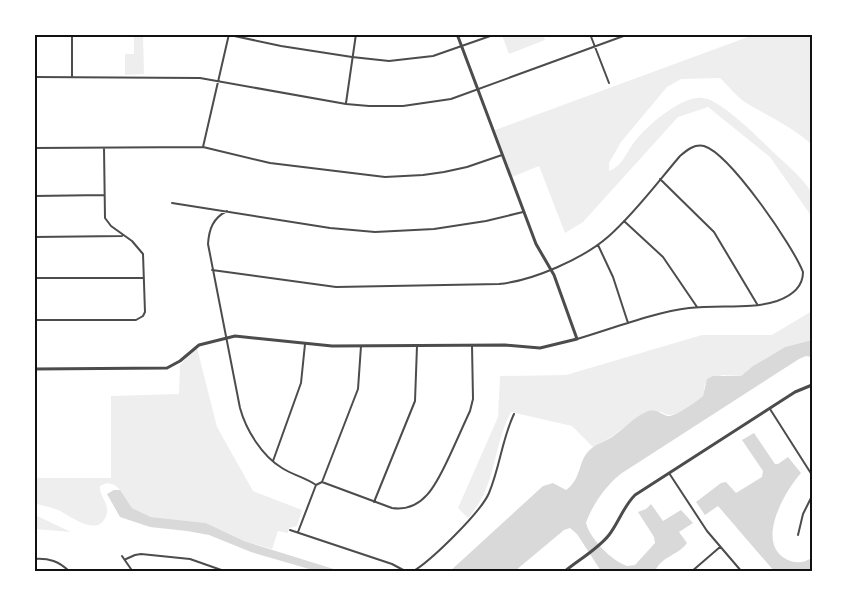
<svg xmlns="http://www.w3.org/2000/svg" width="847" height="606" viewBox="0 0 847 606" font-family="'Noto Sans',sans-serif">
  <style>
    .green { fill: #eee }
    .water { fill: #d9d9d9 }
    .lines { fill: none; stroke-linecap: round; stroke-linejoin: round }
    .minor { stroke: #4c4c4c; stroke-width: 2 }
    .tertiary { stroke: #4c4c4c; stroke-width: 3 }
    .neatline { fill: none; stroke: #111; stroke-width: 2 }
  </style>
  <rect width="100%" height="100%" fill="#fff"/>
  <path class="green" d="M756,34L812,35V145C796,129 768,116 748,104C736,97 730,87 720,78L681,79L667,87L621,142L609,163V171C622,167 627,151 635,141C648,125 682,95 703,98C719,99 756,135 768,147C779,158 807,181 812,194C814,200 813,210 812,217L770,157L708,107L678,117L583,222L565,233L539,166L512,177L495,130Z
    M134,35H143L144,74L125,75V54H134Z
    M502,35H543L545,40L509,54Z
    M812,311V340L785,347L753,366L741,376L722,375L705,384L703,396C693,404 673,422 662,412L644,413L611,437L593,447L572,426L511,412C492,448 497,486 468,518L458,508L498,417L500,376L566,375L702,335H772Z
    M197,348L217,427L253,491L302,510L297,526L289,528L288,533L278,531L272,549L244,541L206,523L151,517L132,508L120,490L115,485L107,483L100,486C99,496 109,503 107,513C100,540 71,516 58,510C51,507 42,506 35,503L34,478H111V396L179,394L180,365Z
    M35,515L71,532L35,529Z"/>
  <path class="water" d="M812,340V357L806,356L799,359L622,473C607,484 592,505 586,523C590,539 612,561 627,566L635,565L655,543L654,537L638,512L646,509L651,504L663,521L681,510L693,523L679,532L687,543C678,556 663,555 655,571H601L577,534L570,528L564,530L515,571L449,572L543,486L553,483L566,490C583,478 577,459 592,448C598,443 606,441 612,437C623,430 634,417 646,412C656,408 659,413 667,416C674,418 697,401 703,396L707,379L713,376H741L753,366L785,347Z
    M754,433L775,464H778L788,457L801,473C785,491 755,542 786,559C795,564 803,563 812,558V571H774L718,506L705,515L696,502L721,483L726,482L736,493L762,477L763,471L742,440Z
    M114,490H120L132,508L151,517L206,523L244,541L340,571H316L251,552L209,535L187,531L150,527L120,517L107,494Z"/>
  <g class="lines">
    <path class="minor" d="M72,34V77
      M225,34L281,46L352,57L389,61L433,56L496,34
      M590,34L609,83
      M34,77L200,78L346,104L369,106H403L451,99L629,34
      M346,103L356,34
      M203,147L229,34
      M34,148L203,147L270,163L385,177L423,175L444,172L467,167L502,155
      M660,179L714,232L757,304
      M34,196L104,195
      M172,203L330,228L375,232L434,229L486,221L523,212
      M227,211C213,218 209,229 208,244L240,408C246,430 262,456 282,468C293,475 306,478 316,485L322,482L392,508C425,513 438,480 450,455C457,440 463,426 470,411L473,399L472,345
      M624,221L663,257L697,307
      M34,237L122,236
      M598,245L613,277L628,323
      M212,270L336,287L499,284C532,281 583,259 609,236C635,213 657,183 680,156C687,150 694,144 704,146C730,154 793,246 803,272C803,287 791,296 777,301C749,310 718,304 689,308C655,312 611,329 577,339
      M34,278H143
      M34,320H136L143,316L145,312L143,254L132,241L111,226L105,218L104,148
      M770,409L812,475
      M273,461L301,383L305,344
      M669,473L707,531L742,572
      M322,482L358,389L361,346
      M374,502L415,401L417,346
      M290,530L392,564L407,572
      M298,532L316,485
      M798,535L803,514L812,496
      M122,556L133,572
      M34,559C49,558 59,561 70,572
      M126,559L135,555L141,554L190,559L227,572
      M412,572C431,561 481,512 489,493C500,467 502,439 514,414
      M691,572L720,547"/>
    <path class="tertiary" d="M34,369L167,368L180,361L199,345L235,336L332,346L505,345L540,348L577,339L554,275L536,244L457,34
      M564,572C578,560 597,550 609,535C619,522 623,507 635,495L795,392L812,385"/>
  </g>
  <rect width="847" height="606" fill="none" stroke="#ffffff" stroke-width="72"/>
  <rect x="36" y="36" width="775" height="534" class="neatline"/>
</svg>
